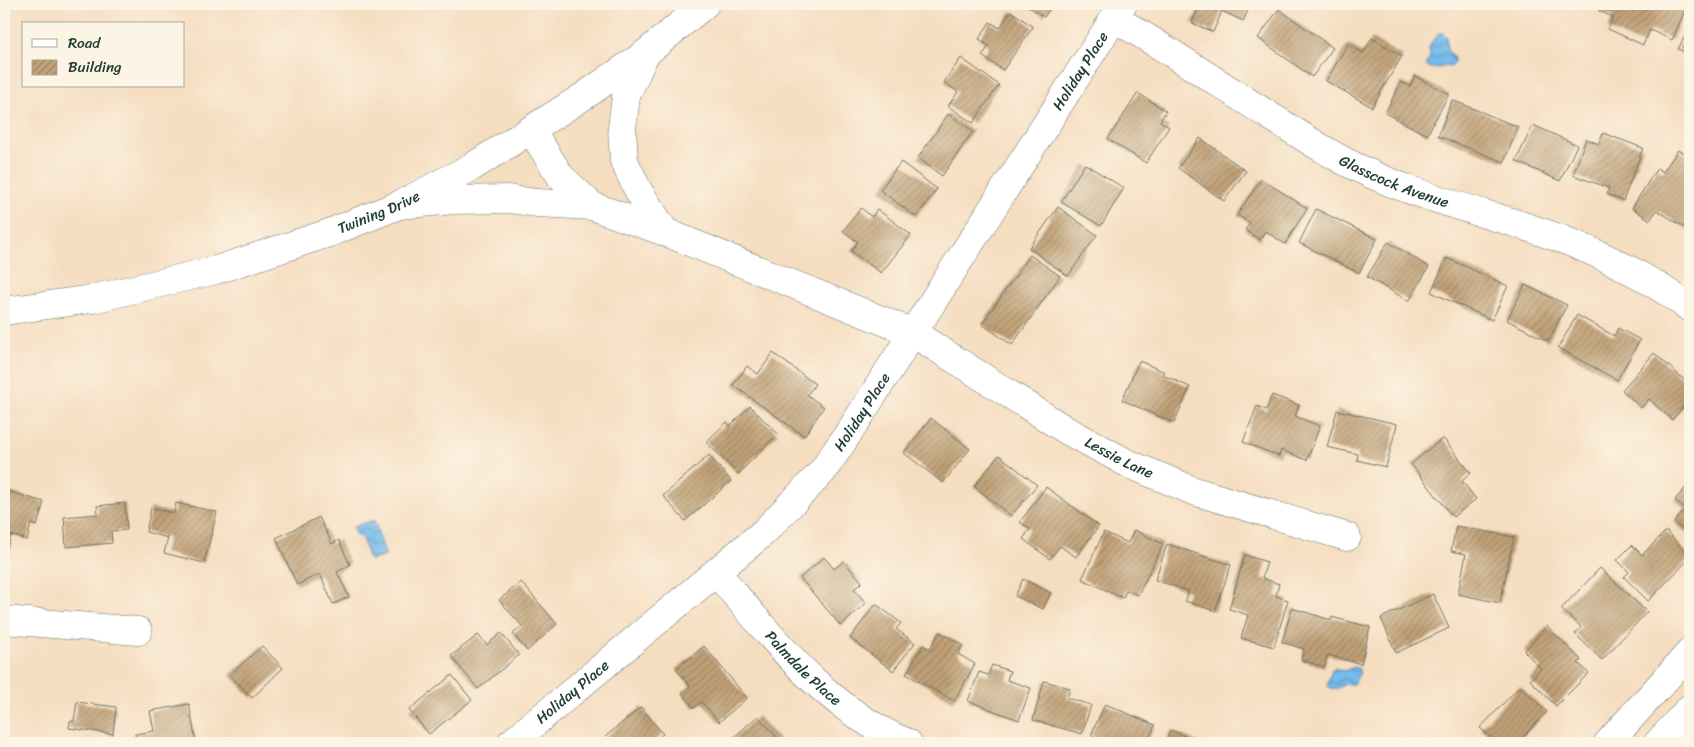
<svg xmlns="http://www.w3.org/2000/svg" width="1694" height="747" viewBox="0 0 1694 747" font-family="Sriracha,sans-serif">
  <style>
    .water { fill: url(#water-waves); stroke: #4a7c90 }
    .building { fill: url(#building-hatch) }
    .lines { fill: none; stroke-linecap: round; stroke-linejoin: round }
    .minor-casing { stroke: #6a7565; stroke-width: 29 }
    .minor { stroke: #fff; stroke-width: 28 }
    .labels { text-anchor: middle; stroke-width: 4; stroke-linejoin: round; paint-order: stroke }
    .street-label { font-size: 15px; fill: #1f3d34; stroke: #fcf5e5 }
  </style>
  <defs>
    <pattern id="water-waves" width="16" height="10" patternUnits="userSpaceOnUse" patternTransform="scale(1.25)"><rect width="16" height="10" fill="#74bbeb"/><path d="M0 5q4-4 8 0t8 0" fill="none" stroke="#5f99bf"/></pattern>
    <pattern id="building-hatch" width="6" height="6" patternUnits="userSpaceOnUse" patternTransform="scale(1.25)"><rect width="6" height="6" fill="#c1a077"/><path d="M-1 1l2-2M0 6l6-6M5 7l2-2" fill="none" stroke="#9c8462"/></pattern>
  </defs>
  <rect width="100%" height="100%" fill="#fcf5e5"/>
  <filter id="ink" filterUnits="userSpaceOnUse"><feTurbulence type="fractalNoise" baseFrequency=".02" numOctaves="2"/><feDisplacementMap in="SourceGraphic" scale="10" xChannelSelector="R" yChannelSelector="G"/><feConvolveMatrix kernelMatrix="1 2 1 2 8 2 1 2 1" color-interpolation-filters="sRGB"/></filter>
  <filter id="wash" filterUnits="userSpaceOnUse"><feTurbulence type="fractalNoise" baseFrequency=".0096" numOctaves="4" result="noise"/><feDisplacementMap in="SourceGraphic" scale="20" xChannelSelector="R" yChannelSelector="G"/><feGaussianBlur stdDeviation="1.12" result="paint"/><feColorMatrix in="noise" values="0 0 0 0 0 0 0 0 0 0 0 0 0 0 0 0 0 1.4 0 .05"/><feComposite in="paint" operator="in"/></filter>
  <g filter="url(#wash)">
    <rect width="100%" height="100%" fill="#f5ddc0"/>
    <path class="water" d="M1439,33H1443L1446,36L1447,50L1454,58V63L1451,66C1445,65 1435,70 1431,68C1422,65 1430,60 1430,55C1430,53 1429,52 1429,51C1428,46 1436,36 1439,33Z
      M374,520L386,556L369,561L362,538L355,535L353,527Z
      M1353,667L1358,668L1360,673L1353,684H1345L1334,690L1327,686L1332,669L1335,668L1344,671Z"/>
    <g id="blocks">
      <path class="building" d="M1025,4H1053L1044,17Z
        M1200,4H1251L1243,21L1222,11L1213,32L1192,23Z
        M1540,4H1560L1557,10Z
        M1602,4H1688L1672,40L1650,30L1643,45L1608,29L1613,17L1599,11Z
        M1279,9L1333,48L1312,77L1258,38Z
        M1011,11L1033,27L1003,70L982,56L989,46L979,39L990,22L1000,28Z
        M1690,27V55L1678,49Z
        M1372,38L1402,56L1372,107L1326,81L1348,44L1363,53Z
        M961,58L999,85L973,123L948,106L958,92L944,82Z
        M1415,76L1449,94L1427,135L1385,113L1401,82L1410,86Z
        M1138,93L1166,111L1160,121L1169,127L1146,163L1108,139Z
        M1452,100L1518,127L1504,162L1438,136Z
        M948,114L973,131L942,176L918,158Z
        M1533,125L1577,145L1560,181L1516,161Z
        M1603,133L1643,148L1623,201L1607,194L1609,188L1573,175L1586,139L1599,144Z
        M1200,138L1246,171L1224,201L1178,168Z
        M1678,150L1690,157V231L1657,210L1650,220L1632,208L1657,168L1663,172Z
        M901,162L937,189L916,217L880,190Z
        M1085,164L1124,188L1101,226L1061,202Z
        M1261,179L1307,208L1285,244L1265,231L1260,240L1245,230L1250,223L1237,215Z
        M1058,207L1097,235L1068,276L1029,248Z
        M861,208L872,217L877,209L911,235L881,273L851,251L858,242L843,231Z
        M1316,209L1377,239L1359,273L1299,243Z
        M1388,242L1429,267L1409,301L1367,277Z
        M1030,255L1060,276L1012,345L982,324Z
        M1447,258L1508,286L1492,320L1431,292Z
        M1525,285L1567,305L1548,341L1507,320Z
        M1577,315L1614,336L1618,328L1640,340L1617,380L1558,348Z
        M773,353L815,384L807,395L824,407L804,436L733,385L747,366L758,374Z
        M1654,353L1690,385V399L1672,420L1649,399L1641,408L1622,390Z
        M1139,361L1165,372L1163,375L1190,387L1174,423L1122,400Z
        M1272,395L1299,405L1295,416L1320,426L1307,460L1281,450L1279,456L1243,442L1257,406L1266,410Z
        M750,406L778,434L738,474L706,442L727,422L730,426Z
        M1337,410L1397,424L1386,467L1357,460L1358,454L1327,447Z
        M931,418L970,449L943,483L904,453Z
        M1443,438L1471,473L1462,481L1476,499L1453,517L1411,464Z
        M709,455L731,481L685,521L663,496Z
        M999,455L1037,485L1011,516L974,486Z
        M1689,484L1690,485V536L1674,522L1685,509L1675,500Z
        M1046,487L1099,526L1076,557L1060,546L1050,559L1023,539L1030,529L1020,522Z
        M4,490L44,502L37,526L31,524L27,540L11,535L4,559Z
        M125,503L127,530L111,531L112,543L66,547L64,517L98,514L97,506Z
        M176,503L217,512L204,563L164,553L168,538L146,532L151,508L174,513Z
        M319,517L332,544L339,540L350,565L337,572L349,597L333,604L320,574L297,585L276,538Z
        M1456,526L1514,537L1500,603L1458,594L1466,554L1451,551Z
        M1134,530L1163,544L1138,595L1126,590L1123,598L1082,579L1104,532L1128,543Z
        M1666,531L1690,556V558L1648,601L1624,577L1629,572L1617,560L1632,545L1642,555Z
        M1167,544L1231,565L1215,611L1185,601L1189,591L1155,580Z
        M1245,555L1267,562L1262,578L1279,584L1276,596L1288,600L1274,647L1241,638L1248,615L1229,609Z
        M824,557L834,569L844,561L862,582L854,589L866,603L841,626L800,578Z
        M1600,568L1647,612L1602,660L1575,634L1581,627L1561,609Z
        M1023,579L1051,593L1043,609L1015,596Z
        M521,582L557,624L527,651L513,634L522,626L499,600Z
        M1433,594L1449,628L1396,653L1381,618Z
        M876,604L901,623L896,629L915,643L893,671L850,638Z
        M1292,608L1331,620V617L1370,627L1361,664L1328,655L1324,667L1301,660L1304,649L1282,642Z
        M1547,626L1581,660L1578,663L1589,673L1556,706L1530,680L1541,668L1524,651Z
        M939,632L963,645L958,654L975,664L954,701L906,674L923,645L930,649Z
        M501,633L519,655L478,689L451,656L478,635L487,645Z
        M262,646L283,668L252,698L230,675Z
        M704,646L747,698L719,722L702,702L694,708L682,693L690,686L676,669Z
        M992,665L1010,671L1007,680L1031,688L1019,720L968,701L979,672L988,675Z
        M452,675L472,700L429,734L409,710Z
        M1044,681L1070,688L1067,698L1091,705L1082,734L1033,720Z
        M1520,686L1547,712L1517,743H1497L1480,728Z
        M77,702L116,707L113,734L69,728L70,721H74Z
        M189,704L196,742L137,743L135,734L154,731L150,711Z
        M1105,704L1155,725L1147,743H1110L1091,735Z
        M641,707L663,734L652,743H611L605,737Z
        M758,716L782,743H738L733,738Z
        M1171,730L1200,743H1165Z"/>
    </g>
  </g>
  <g filter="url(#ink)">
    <use href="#blocks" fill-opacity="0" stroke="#6a7565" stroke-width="1"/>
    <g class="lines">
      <defs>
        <g id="minor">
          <path id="s1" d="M1114,18C1167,49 1218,83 1270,116C1299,134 1328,154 1358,168C1415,196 1476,210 1536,230C1591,248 1644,274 1690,308"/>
          <path d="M645,54L626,96L622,128L624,161L639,192L665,232"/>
          <path d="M531,130L561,177L592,206"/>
          <path id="s2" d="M399,205L454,200L508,199L537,203L592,206L665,232L913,333L1066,430L1129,464L1194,491L1347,537"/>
          <path id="s3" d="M4,311L92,299L216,270L329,233L399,205L472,167L584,96L645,54L705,4"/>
          <path id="s4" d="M716,572C773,638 825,709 908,743"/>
          <path d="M4,620L138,631"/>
          <path id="s5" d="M511,743L764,532L822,472L852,428L1123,4"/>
          <path d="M1608,743L1690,652"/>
          <path d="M1658,743L1690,708"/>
        </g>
      </defs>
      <use href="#minor" class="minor-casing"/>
      <use href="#minor" class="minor"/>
    </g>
  </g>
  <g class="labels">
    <g class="street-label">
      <text dy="5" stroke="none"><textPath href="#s5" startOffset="890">Holiday Place</textPath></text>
      <text dy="5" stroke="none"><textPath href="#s1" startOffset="325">Glasscock Avenue</textPath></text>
      <text dy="5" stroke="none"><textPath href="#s3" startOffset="389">Twining Drive</textPath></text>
      <text dy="5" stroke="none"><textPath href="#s5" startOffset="485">Holiday Place</textPath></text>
      <text dy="5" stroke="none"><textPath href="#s2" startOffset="780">Lessie Lane</textPath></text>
      <text dy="5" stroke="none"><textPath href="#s4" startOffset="130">Palmdale Place</textPath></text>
      <text dy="5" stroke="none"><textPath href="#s5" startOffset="80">Holiday Place</textPath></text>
    </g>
  </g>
  <rect width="1694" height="747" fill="none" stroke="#fcf5e5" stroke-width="20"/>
  <rect x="22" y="22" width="162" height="65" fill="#fcf5e5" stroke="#a4ab9e"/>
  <rect x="32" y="39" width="25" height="8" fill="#ffffff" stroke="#a4ab9e"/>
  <text x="68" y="48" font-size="15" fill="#1f3d34">Road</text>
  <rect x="32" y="60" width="25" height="15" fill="url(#building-hatch)" stroke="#a4ab9e"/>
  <text x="68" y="72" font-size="15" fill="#1f3d34">Building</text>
</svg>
